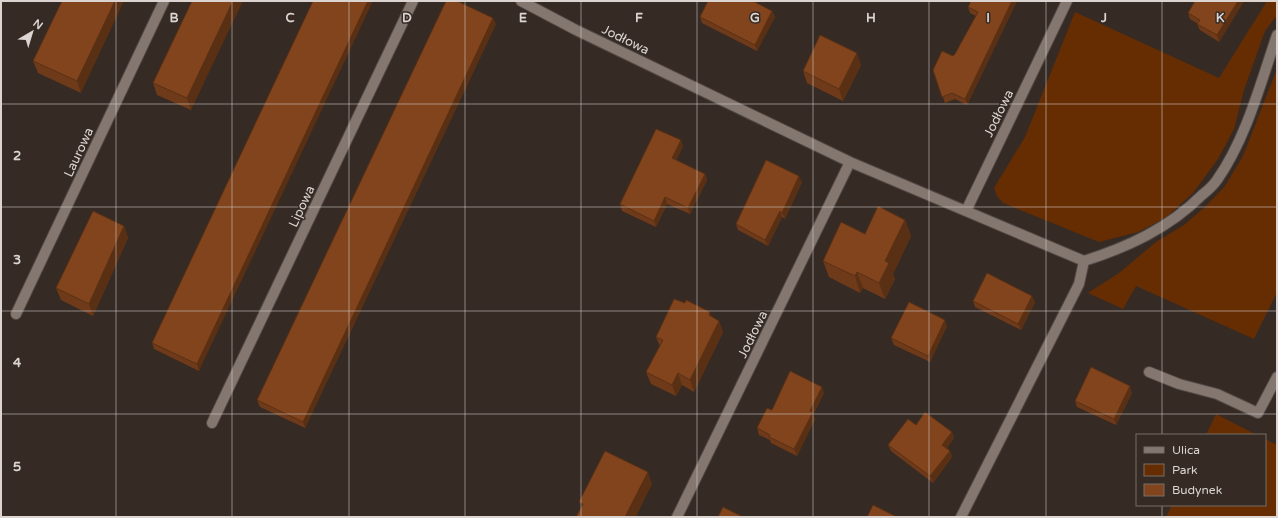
<svg xmlns="http://www.w3.org/2000/svg" width="1278" height="518" viewBox="0 0 1278 518" font-family="'Varela Round',sans-serif">
  <style>
    .green { fill: #672d02 }
    .lines { fill: none; stroke-linecap: round; stroke-linejoin: round }
    .minor-casing { stroke: #514844; stroke-width: 12 }
    .minor { stroke: #847770; stroke-width: 10 }
    .wall { fill: #6f3a19 }
    .shaded-wall { fill: #5a3014 }
    .building { fill: #81441d; stroke: #5a3014 }
    .grid { fill: none; stroke: #dbd4d0; stroke-width: 1; stroke-opacity: 0.55 }
    .labels { text-anchor: middle; stroke-width: 3; stroke-linejoin: round; paint-order: stroke }
    .street-label { font-size: 13px; fill: #dbd4d0; stroke: #352a24 }
    .grid-label { font-size: 13px; text-anchor: middle; font-weight: bold; fill: #dbd4d0; stroke: #352a24; stroke-width: 3; stroke-linejoin: round; paint-order: stroke }
  </style>
  <rect width="100%" height="100%" fill="#352a24"/>
  <path class="green" d="M1267,1H1277V15L1265,31L1244,90L1234,129L1218,159L1193,193L1165,218L1138,232L1099,242L1003,203L997,196L994,188L1025,137L1075,12L1219,78Z
    M1277,69V292L1254,339L1136,286L1123,309L1088,293L1119,273L1156,242L1184,225L1206,206L1225,186L1243,156Z
    M1216,414L1257,435H1206Z
    M1265,439L1277,445V517H1166L1172,505H1265Z"/>
  <g class="lines">
    <defs>
      <path id="minor" d="M521,1L576,30L850,162L1084,261C1128,247 1169,228 1202,195C1207,191 1213,186 1217,180C1246,139 1261,82 1277,35
        M966,211L1067,1
        M16,314L164,1
        M1149,372L1179,384L1217,394L1258,413L1277,377
        M212,423L413,1
        M677,517L850,162
        M961,517L1079,284L1084,261"/>
    </defs>
    <use href="#minor" class="minor-casing"/>
    <use href="#minor" class="minor"/>
  </g>
  <path class="wall" d="M62,1L81,93L38,73L33,61Z
    M192,1L191,110L157,95L153,83Z
    M313,1L199,371L154,349L152,343Z
    M1017,1L967,105L955,99L945,103L933,70L955,54L976,16L970,13L968,7Z
    M1195,1H1244L1219,42L1200,30L1197,24H1198L1190,19L1188,13Z
    M772,11L775,17L757,51L702,23L700,17Z
    M496,24L305,428L260,407L257,400Z
    M861,65L843,101L807,83L803,71Z
    M683,146L676,160L705,174L707,180L690,214L667,204L656,227L622,211L620,204Z
    M802,182L785,219L782,217L768,246L738,230L736,224Z
    M905,220L911,236L893,274L895,279L885,299L863,288L860,293L829,277L823,261L865,234Z
    M124,226L128,238L93,316L61,300L56,288Z
    M973,301L1035,302L1021,330L975,307Z
    M712,317L719,321L723,332L694,392L682,385L676,396L651,384L646,372L660,346L656,337Z
    M947,326L930,362L894,345L891,338Z
    M824,393L813,415L815,419L797,456L771,443L770,440L759,435L757,428L772,410Z
    M1132,393L1116,425L1077,407L1075,401Z
    M954,438L947,448L950,451L952,457L933,483L891,451L888,445Z"/>
  <path class="shaded-wall" d="M115,1H124L81,93L77,81Z
    M233,1H243L191,110L187,98Z
    M368,1H373L199,371L197,364Z
    M1012,1H1017L967,105L965,99Z
    M1238,1H1244L1219,42L1217,35Z
    M772,11L775,17L757,51L755,45Z
    M493,18L496,24L305,428L303,422Z
    M857,53L861,65L843,101L839,89Z
    M681,140L683,146L675,164L672,158Z
    M705,174L707,180L690,214L688,208Z
    M799,176L802,182L785,219L782,213Z
    M665,197L667,204L656,227L654,221Z
    M780,211L782,217L768,246L765,240Z
    M905,220L911,236L893,274L895,279L885,299L879,283L885,261Z
    M124,226L128,238L93,316L89,304Z
    M857,272L863,288L860,293L855,276Z
    M1032,296L1035,302L1021,330L1018,324Z
    M710,312L714,323L709,315Z
    M945,320L947,326L930,362L928,356Z
    M719,321L723,332L694,392L690,380Z
    M678,373L682,385L676,396L672,385Z
    M1130,386L1132,393L1116,425L1114,419Z
    M822,387L824,393L813,415L815,419L797,456L794,449L810,411Z
    M952,432L954,438L945,451L942,445Z
    M950,451L952,457L933,483L930,476Z
    M648,472L652,484L636,517H625Z"/>
  <path class="building" d="M62,1H115L77,81L33,61Z
    M192,1H233L187,98L153,83Z
    M313,1H368L197,364L152,343Z
    M446,1H457L493,18L303,422L257,400Z
    M708,1H753L772,11L755,45L700,17Z
    M971,1H1012L965,99L952,93L942,97L933,70L942,51L953,56L955,54L978,12L968,7Z
    M1195,1H1238L1217,35L1197,24L1200,20L1188,13Z
    M820,35L857,53L839,89L803,71Z
    M656,129L681,140L672,158L705,174L688,208L665,197L654,221L620,204Z
    M766,160L799,176L782,213L780,211L765,240L736,224Z
    M878,206L905,220L885,261L889,263L879,283L857,272L855,276L823,261L841,222L865,234Z
    M93,211L124,226L89,304L56,288Z
    M987,273L1032,296L1018,324L973,301Z
    M674,299L685,303L686,300L710,312L709,315L719,321L690,380L678,373L672,385L646,372L663,340L656,337Z
    M909,302L945,320L928,356L891,338Z
    M1091,367L1130,386L1114,419L1075,401Z
    M790,371L822,387L810,411L813,412L794,449L769,437L770,435L757,428L767,408L772,410Z
    M925,412L952,432L942,445L950,451L930,476L888,445L908,419L916,425Z
    M605,451L648,472L625,517H576L583,504L579,502Z
    M873,505L897,517H867Z
    M723,507L743,517H718Z"/>
  <path class="grid" d="M116,1V517M232,1V517M349,1V517M465,1V517M581,1V517M697,1V517M813,1V517M929,1V517M1046,1V517M1162,1V435M1,104H1277M1,207H1277M1,311H1277M1,414H1277M1162,505V517"/>
  <g class="labels">
    <g class="street-label">
      <text transform="translate(626 39) rotate(26)" y="5">Jodłowa</text>
      <text transform="translate(998 113) rotate(-64)" y="5">Jodłowa</text>
      <text transform="translate(78 152) rotate(-65)" y="5">Laurowa</text>
      <text transform="translate(301 206) rotate(-65)" y="5">Lipowa</text>
      <text transform="translate(752 334) rotate(-64)" y="5">Jodłowa</text>
    </g>
  </g>
  <g class="grid-label">
    <text x="174" y="22">B</text>
    <text x="290" y="22">C</text>
    <text x="407" y="22">D</text>
    <text x="523" y="22">E</text>
    <text x="639" y="22">F</text>
    <text x="755" y="22">G</text>
    <text x="871" y="22">H</text>
    <text x="988" y="22">I</text>
    <text x="1104" y="22">J</text>
    <text x="1220" y="22">K</text>
    <text x="17" y="160">2</text>
    <text x="17" y="264">3</text>
    <text x="17" y="367">4</text>
    <text x="17" y="471">5</text>
  </g>
  <rect width="1278" height="518" fill="none" stroke="#dbd4d0" stroke-width="4"/>
  <rect x="1136" y="434" width="130" height="72" fill="#352a24" stroke="#776e69"/>
  <rect x="1144" y="447" width="20" height="6" fill="#847770" stroke="#776e69"/>
  <text x="1172" y="454" font-size="12" fill="#dbd4d0">Ulica</text>
  <rect x="1144" y="464" width="20" height="12" fill="#672d02" stroke="#776e69"/>
  <text x="1172" y="474" font-size="12" fill="#dbd4d0">Park</text>
  <rect x="1144" y="484" width="20" height="12" fill="#81441d" stroke="#776e69"/>
  <text x="1172" y="494" font-size="12" fill="#dbd4d0">Budynek</text>
  <g transform="translate(32 32) rotate(38)" stroke="#352a24" stroke-width="3" paint-order="stroke">
  <path d="M0-3L7 15L0 10L-7 15Z" fill="#dbd4d0"/>
  <text y="-6" font-size="11" font-weight="bold" text-anchor="middle" fill="#dbd4d0">N</text>
  </g>
</svg>
